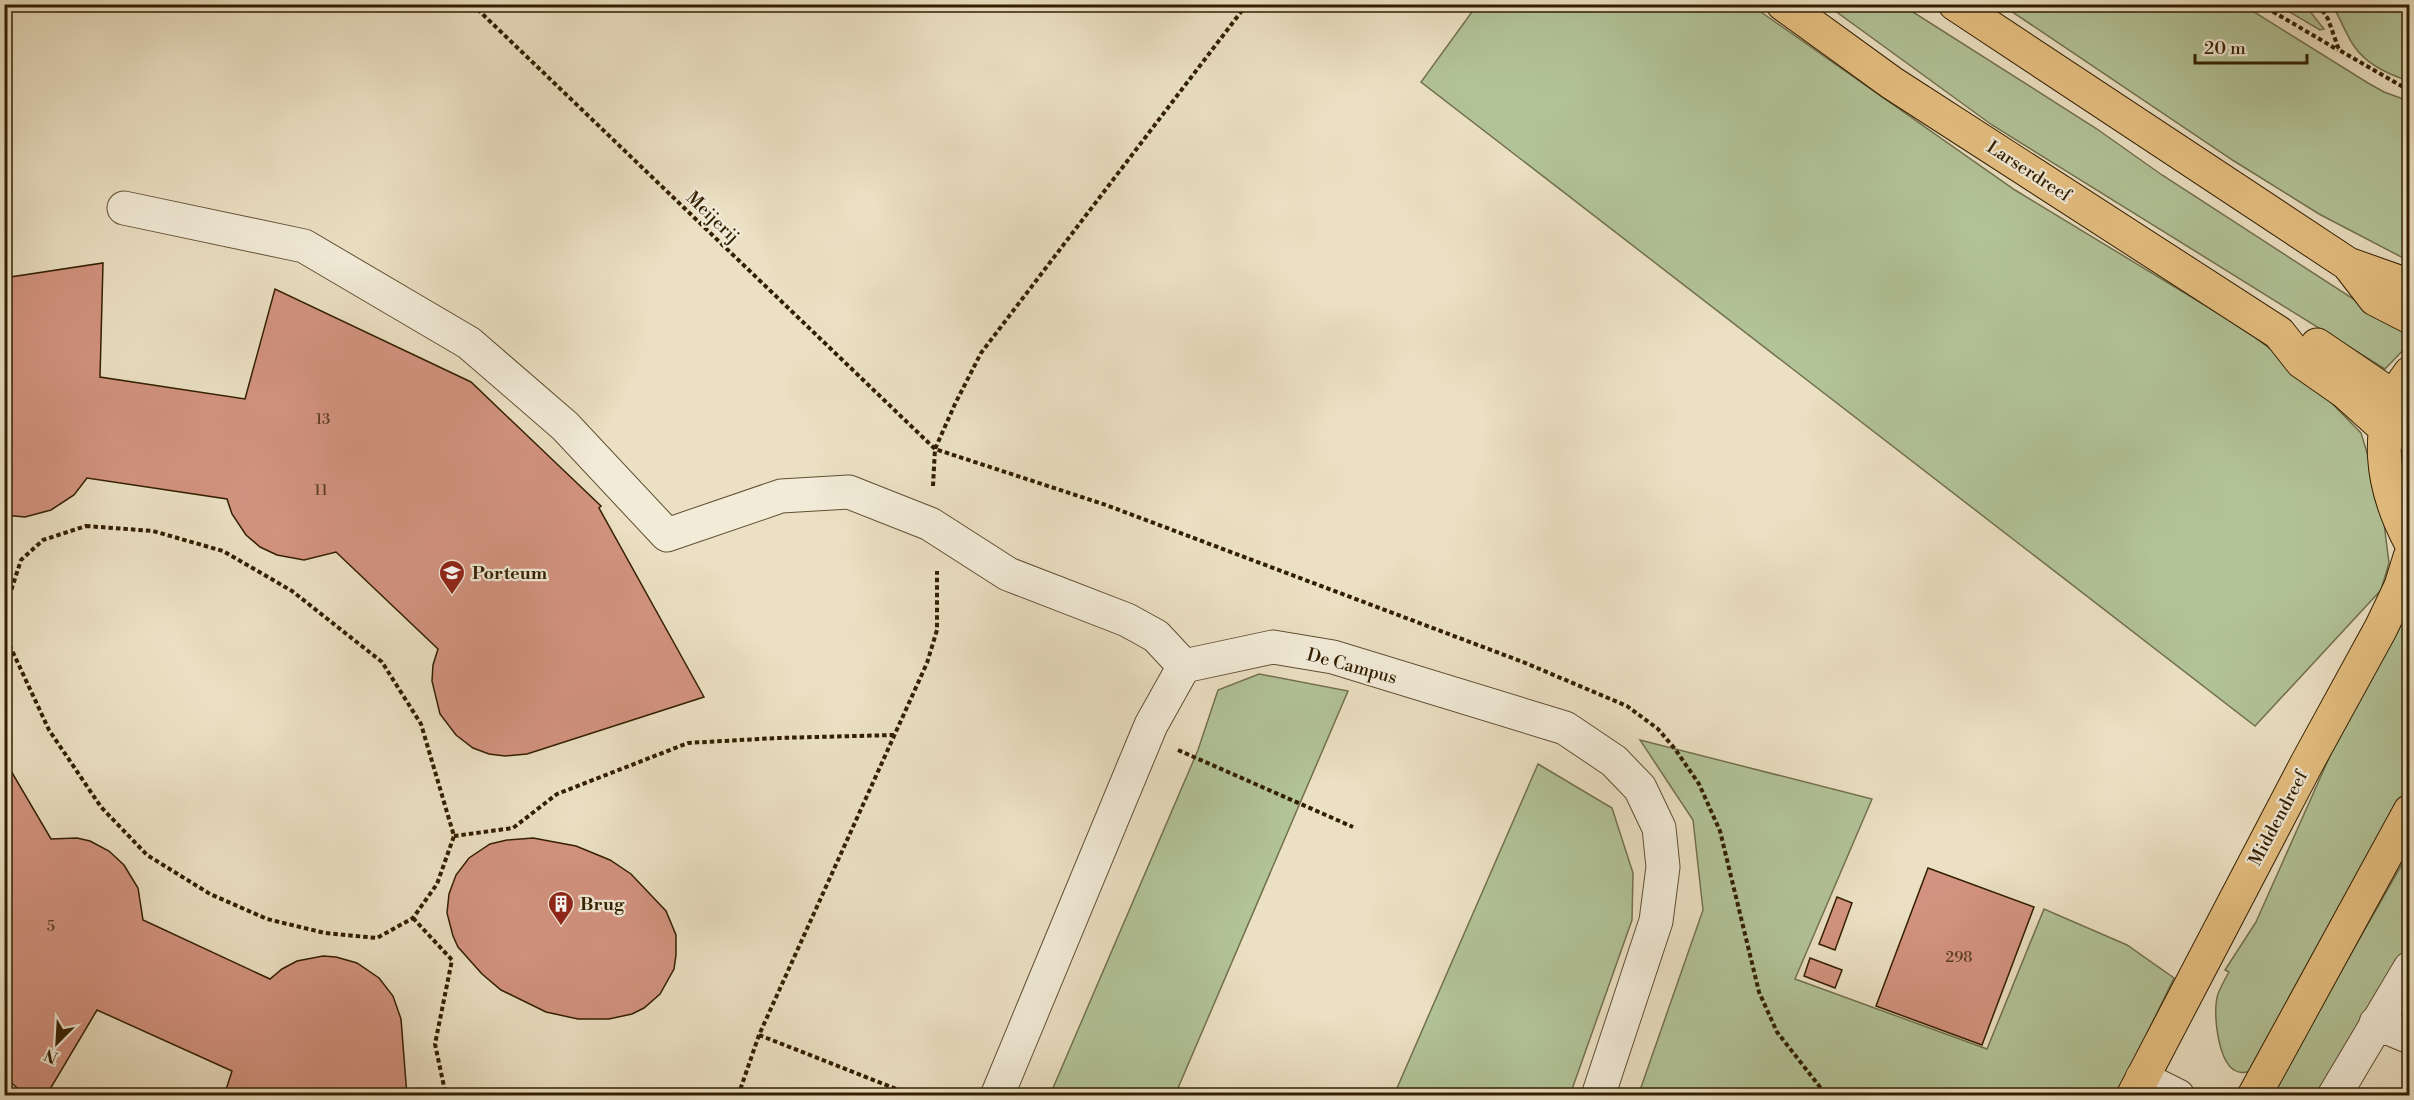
<svg xmlns="http://www.w3.org/2000/svg" width="2414" height="1100" viewBox="0 0 2414 1100" font-family="'Libre Bodoni',serif">
  <style>
    .green { fill: #b2c398; stroke: #72714c; stroke-width: 1.5 }
    .building { fill: #d39380; stroke: #321f00; stroke-width: 1.5 }
    .lines { fill: none; stroke-linecap: round; stroke-linejoin: round }
    .minor-casing { stroke: #604f31; stroke-width: 35 }
    .major-casing { stroke: #321f00; stroke-width: 35 }
    .path { stroke: #321f00; stroke-width: 4; stroke-dasharray: 4.5 3; stroke-linecap: butt }
    .minor { stroke: #f2ebd8; stroke-width: 33 }
    .major { stroke: #e6c082; stroke-width: 33 }
    .labels { text-anchor: middle; stroke-width: 4.5; stroke-linejoin: round; paint-order: stroke }
    .number-label { font-size: 15px; fill: #5a3c20 }
    .street-label { font-size: 18px; fill: #321f00; stroke: #f2ebd8 }
    .poi-label { font-size: 18px; font-weight: bold; fill: #321f00; stroke: #f2ebd8; text-anchor: start }
  </style>
  <rect width="100%" height="100%" fill="#ebe0c3"/>
  <filter id="stains"><feTurbulence type="fractalNoise" baseFrequency=".00333" numOctaves="4"/><feColorMatrix values="0 0 0 0 .2 0 0 0 0 .09 0 0 0 0 .02 0 0 0 .5 -.17"/></filter>
  <radialGradient id="worn" r=".72"><stop offset=".6" stop-color="#630" stop-opacity="0"/><stop offset="1" stop-color="#630" stop-opacity=".3"/></radialGradient>
  <path class="green" d="M1477,5H1751L2015,190L2244,329L2303,374L2361,433L2381,499L2389,563L2381,590L2255,726L1421,82Z
    M1827,5H1902L2097,129L2162,175L2409,335V344L2385,369L1992,125Z
    M2002,5H2243L2368,83L2384,92L2409,101V261L2319,214L2234,161Z
    M2278,5H2305L2324,29L2320,30Z
    M2332,5H2402L2409,15V81C2390,75 2366,64 2354,46C2346,35 2340,17 2332,5Z
    M2409,610V785L2312,959L2253,1071C2246,1072 2240,1074 2234,1070C2218,1060 2212,1011 2218,994C2221,986 2225,979 2229,972L2225,970L2256,922L2333,749Z
    M1259,674L1348,691L1175,1095H1050L1198,750L1218,690Z
    M1640,740L1872,799L1795,979L1987,1049L2044,909L2127,945L2174,978L2117,1095L1638,1096L1703,910L1693,820Z
    M1538,764L1612,808L1633,873L1632,920L1570,1095H1394Z
    M2409,852V948L2328,1091L2321,1096L2273,1095L2272,1092Z"/>
  <path class="building" d="M103,263L100,377L245,399L275,289L471,382L601,506L599,508L704,697L527,754L505,756L489,754L473,748L456,735L440,714L432,681L433,665L438,649L336,552L304,560L277,555L260,547L246,535L232,514L227,499L87,478L74,495L51,510L25,517L4,515V278Z
    M4,759L51,839L77,838L90,841L109,851L124,865L138,888L143,920L270,979L282,969L297,961L323,956L336,957L357,963L379,978L393,996L401,1019L407,1096H224L232,1071L97,1010L46,1096H26L4,1076Z
    M533,838L576,846L610,860L631,874L666,911L676,935V955L674,969L660,994L644,1008L632,1014L609,1019H578L546,1012L501,990L482,974L458,947L453,936L447,913L449,894L456,875L469,858L490,844L507,840Z
    M1928,868L2034,907L1982,1045L1876,1006Z
    M1837,897L1852,903L1835,950L1819,944Z
    M1810,958L1842,970L1835,988L1804,976Z"/>
  <g class="lines">
    <defs>
      <path id="minor" d="M124,208L304,246L469,343L565,426L667,535L781,496L849,492L930,524L1008,574L1127,620L1156,636L1184,666
        M2376,1023L2410,1037
        M2142,1078L2178,1096
        M997,1096L1151,725L1184,666L1273,647L1333,657L1565,728L1614,761L1640,788L1659,828L1663,867L1656,921L1598,1096
        M2334,1096L2410,968"/>
      <path id="major" d="M1783,4L1892,83L2279,333L2302,362L2345,392L2385,428
        M1955,4L2348,264L2410,286
        M2348,264L2375,299L2410,317
        M2317,345L2395,398
        M2410,373C2370,424 2382,488 2410,541
        M2395,398L2410,435
        M2133,1096L2307,763L2381,628L2401,586L2410,557
        M2254,1096L2410,811"/>
    </defs>
    <use href="#minor" class="minor-casing"/>
    <use href="#major" class="major-casing"/>
    <path class="path" d="M472,4L935,449L1106,505L1523,662L1627,706L1658,729L1675,749L1699,784L1720,831L1759,992L1777,1032L1827,1096
      M2260,4L2338,50
      M2318,4L2328,19L2339,50L2410,91
      M933,486L935,449L955,404L981,353L1247,4
      M86,526L153,531L223,551L292,591L382,662L421,724L454,836L437,884L413,918L377,938L325,933L267,919L210,894L147,855L101,807L49,730L10,646L9,597L21,560L43,540Z
      M1178,750L1353,827
      M454,836L513,828L557,794L688,743L777,738L894,735
      M413,918L452,960L435,1044L446,1096
      M759,1035L914,1096
      M738,1096L759,1035L927,663L937,630V571"/>
    <use href="#minor" class="minor"/>
    <use href="#major" class="major"/>
  </g>
  <defs>
    <symbol id="school-pin" viewBox="-11 -11 22 30"><path d="M0 17L-7.5 6A9.5 9.5 0 1 1 7.5 6Z" fill="#8f2418" stroke="#f2ebd8"/><path d="M0-5L7-2L0 1L-7-2ZM-4 1L0 2.5L4 1V4Q0 6-4 4Z" fill="#fff"/></symbol>
    <symbol id="building-pin" viewBox="-11 -11 22 30"><path d="M0 17L-7.5 6A9.5 9.5 0 1 1 7.5 6Z" fill="#8f2418" stroke="#f2ebd8"/><path d="M-4-6H4V6H1V3H-1V6H-4ZM-2.5-4.3h1.7v1.8h-1.7ZM.8-4.3h1.7v1.8H.8ZM-2.5-1h1.7V.8h-1.7ZM.8-1h1.7V.8H.8Z" fill="#fff"/></symbol>
  </defs>
  <g fill-rule="evenodd">
    <use href="#school-pin" x="437" y="558" width="30" height="40"/>
    <use href="#building-pin" x="546" y="889" width="30" height="40"/>
  </g>
  <g class="labels">
    <g class="number-label">
      <text x="323" y="424">13</text>
      <text x="321" y="495">11</text>
      <text x="51" y="931">5</text>
      <text x="1959" y="962">298</text>
    </g>
    <g class="street-label">
      <text transform="translate(2029 171) rotate(33)" y="6">Larserdreef</text>
      <text transform="translate(713 217) rotate(44)" y="6">Meijerij</text>
      <text transform="translate(1352 666) rotate(15)" y="6">De Campus</text>
      <text transform="translate(2278 818) rotate(-62)" y="6">Middendreef</text>
    </g>
    <g class="poi-label">
      <text x="472" y="579">Porteum</text>
      <text x="580" y="910">Brug</text>
    </g>
  </g>
  <rect width="2414" height="1100" fill="none" stroke="#ebe0c3" stroke-width="24"/>
  <rect x="6" y="6" width="2402" height="1088" fill="none" stroke="#321f00" stroke-width="3"/>
  <rect x="12" y="12" width="2390" height="1076" fill="none" stroke="#321f00" stroke-width="1.5"/>
  <g transform="translate(57 1043) rotate(204)" stroke="#f2ebd8" stroke-width="4.5" paint-order="stroke">
  <path d="M0-4.5L10 22L0 15L-10 22Z" fill="#321f00"/>
  <text y="-9" font-size="16" font-weight="bold" text-anchor="middle" fill="#321f00">N</text>
  </g>
  <path d="M2195 54v9h112v-9" fill="none" stroke="#321f00" stroke-width="3"/>
  <text x="2204" y="54" font-size="18" fill="#321f00" stroke="#f2ebd8" stroke-width="4.5" paint-order="stroke">20 m</text>
  <rect width="100%" height="100%" filter="url(#stains)"/>
  <rect width="100%" height="100%" fill="url(#worn)"/>
</svg>
